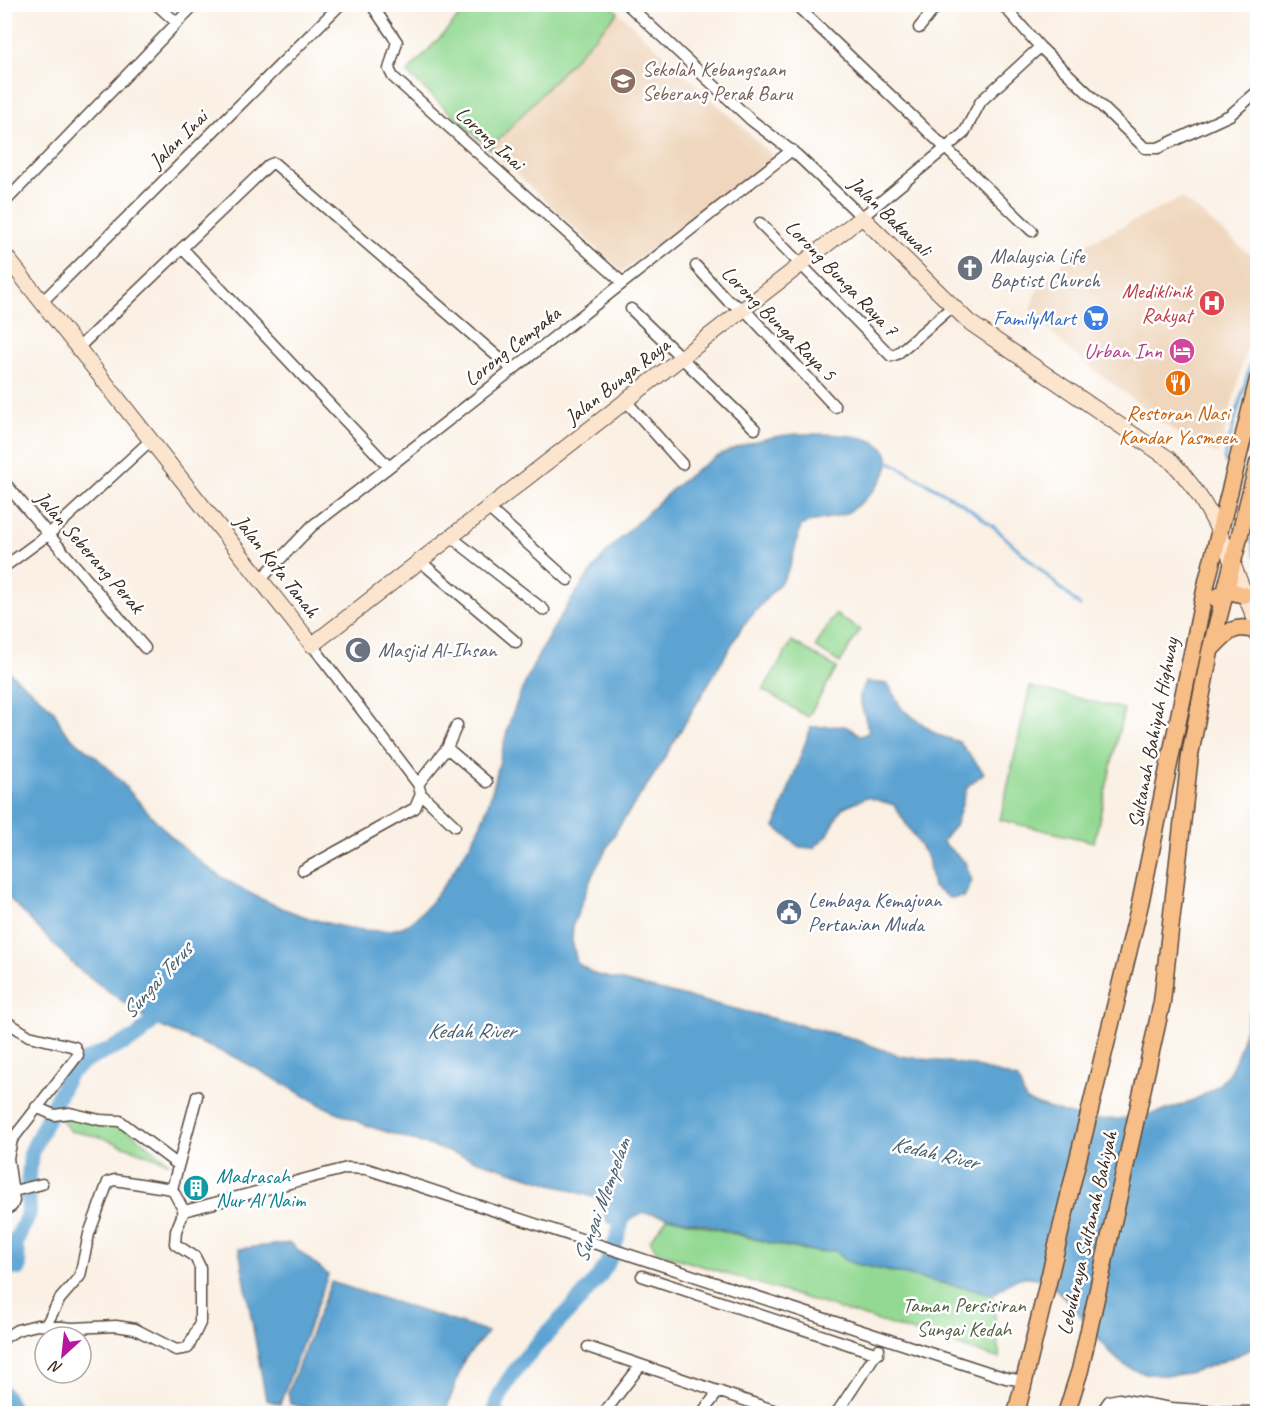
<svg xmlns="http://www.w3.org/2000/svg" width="1262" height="1418" viewBox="0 0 1262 1418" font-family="Caveat,sans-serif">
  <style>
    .built { fill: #efd6bc }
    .green { fill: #93d993; stroke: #678258; stroke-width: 1.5 }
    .water { fill: #5ca3d2; stroke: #4c6678; stroke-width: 1.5 }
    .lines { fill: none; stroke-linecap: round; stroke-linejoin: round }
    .stream { stroke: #5ca3d2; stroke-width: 3 }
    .canal { stroke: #5ca3d2; stroke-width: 9 }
    .river { stroke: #5ca3d2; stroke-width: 16 }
    .street-casing { stroke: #58483c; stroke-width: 13 }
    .secondary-casing { stroke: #58483c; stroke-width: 17 }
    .primary-casing { stroke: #58483c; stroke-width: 19 }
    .street { stroke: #fff; stroke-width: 10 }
    .secondary { stroke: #fce5cf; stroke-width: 15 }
    .primary { stroke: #f7be88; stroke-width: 16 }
    .labels { text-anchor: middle; stroke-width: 5; stroke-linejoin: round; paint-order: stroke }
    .education-label { font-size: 21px; fill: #785e54; stroke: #fff; text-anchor: start }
    .street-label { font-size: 21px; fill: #3b2a1e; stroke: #fff }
    .worship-label { font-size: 21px; fill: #5b616d; stroke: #fff; text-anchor: start }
    .health-label { font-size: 21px; fill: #be3a42; stroke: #fff; text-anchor: end }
    .shop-label { font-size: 21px; fill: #366cbe; stroke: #fff; text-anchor: end }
    .hotel-label { font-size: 21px; fill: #b23c85; stroke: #fff; text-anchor: end }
    .food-label { font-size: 21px; fill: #c56008; stroke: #fff }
    .service-label { font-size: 21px; fill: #4e5e75; stroke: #fff; text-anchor: start }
    .culture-label { font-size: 21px; fill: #0d838f; stroke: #fff; text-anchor: start }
    .park-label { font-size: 21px; fill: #555f41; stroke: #fff }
    .water-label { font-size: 22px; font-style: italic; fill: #4a606f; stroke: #fff }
  </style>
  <rect width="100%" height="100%" fill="#fff"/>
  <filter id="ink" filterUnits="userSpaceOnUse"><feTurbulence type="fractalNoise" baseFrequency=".0167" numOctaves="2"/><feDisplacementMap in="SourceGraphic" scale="12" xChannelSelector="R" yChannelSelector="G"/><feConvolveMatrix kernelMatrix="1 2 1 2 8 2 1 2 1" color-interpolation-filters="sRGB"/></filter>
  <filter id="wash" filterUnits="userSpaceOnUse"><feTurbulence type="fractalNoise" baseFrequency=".008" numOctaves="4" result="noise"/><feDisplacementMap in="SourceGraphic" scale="24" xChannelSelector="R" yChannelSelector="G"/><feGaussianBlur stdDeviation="1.35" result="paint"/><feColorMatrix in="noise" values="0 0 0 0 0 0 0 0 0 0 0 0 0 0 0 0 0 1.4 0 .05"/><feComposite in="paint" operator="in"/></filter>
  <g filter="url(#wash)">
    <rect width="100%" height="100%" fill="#faf0e4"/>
    <path class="built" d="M618,12L774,157L622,272L490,149Z
      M1182,198L1257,260V309L1219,454L1191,444L1070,351L1031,310L1035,293L1075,249Z"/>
    <path class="green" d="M471,4L609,5L618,12L490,149L407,73Z
      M835,614L860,630L840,663L815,647Z
      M792,641L837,668L808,717L763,690Z
      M1030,687L1124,709L1094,842L1000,820Z
      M65,1115L119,1123L170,1163L100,1137L70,1131L60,1118Z
      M668,1217L778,1245L818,1252L835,1250L843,1259L852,1263L992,1294L1000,1359L657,1252L650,1240Z"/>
    <path class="water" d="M797,434C817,434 839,433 858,437C916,448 878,492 850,511C835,521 816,517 801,526L790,567L784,578L742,627L656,772L618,828L593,874L573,925L572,940L577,963L594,974L848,1037L900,1056L970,1065L1018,1079L1026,1101C1045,1107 1065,1114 1084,1118C1121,1125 1208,1107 1228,1074C1244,1049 1245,1018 1257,992V1347C1225,1359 1188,1381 1152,1374C1144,1373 1132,1370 1126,1366C1093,1346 1061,1267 1020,1278C1011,1280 1002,1290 992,1294L852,1263L843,1259L835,1250L819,1252L778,1245L703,1224L653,1214L643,1213L625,1223H609C601,1216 605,1205 596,1198L368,1126L323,1106L237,1058L152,1023L77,968L5,894V667C19,683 38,694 53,710C58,715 59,724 64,730C76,744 95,754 108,768C136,797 161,830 193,856C233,889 288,915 339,926C358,930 384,934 402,927C428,917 475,841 484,816C497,783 501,747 512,715C532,660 565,604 602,558C615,542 632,528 647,513C696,466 728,440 797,434Z
      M866,682L888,684L902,709L938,735L959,742L984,773L967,787L956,824L942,842L965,862L972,881L964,897L949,898L933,887L928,858L894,805L867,797L842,808L827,836L813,848L799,847L775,827L811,727L845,726L862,736L869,732L859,696Z
      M290,1243L328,1275L280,1404L266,1400L239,1249Z
      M331,1282L488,1332L464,1360L445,1413H325L290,1404L288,1392Z"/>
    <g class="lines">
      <path class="stream" d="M887,460L963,504L994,527L1080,606
        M1226,463L1224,459L1258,338
        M1255,539L1258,529"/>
      <path class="canal" d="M1255,539L1258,554"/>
      <path class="river" d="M4,1267L19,1268L15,1243L29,1213L28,1186L31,1153L69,1073L85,1061L137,1037L166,1007
        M4,1394L15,1414
        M494,1414C502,1366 574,1314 602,1272C615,1254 620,1224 627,1203"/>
    </g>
  </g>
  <g filter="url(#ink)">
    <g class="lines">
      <defs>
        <path id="street" d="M156,4L177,23
          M371,4L397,42L389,69L393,77L623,283
          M627,4L751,120L797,155L862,217L964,133L981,101L1040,47
          M795,4L1032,231
          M1002,4L1040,47L1145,148H1158L1230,115L1258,91
          M919,28L938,4
          M4,203L195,4
          M760,223L891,356L897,354L952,307
          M182,248L389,467
          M696,266L728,301L744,309L835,407
          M42,302L341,4
          M631,309L755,429
          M78,348L269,165L274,163L513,370
          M626,401L682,464
          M4,482L145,648
          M488,508L568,580
          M451,537L544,610
          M420,561L516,642
          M4,567L49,534L151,440
          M261,579L312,526L389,467L792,150
          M447,748L487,782
          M418,784L447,748L457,725
          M421,794L455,826
          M303,870L415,808L421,794L418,784L312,645
          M4,1020L29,1036L75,1047L78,1055L12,1140L8,1158L14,1201L12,1206L4,1211
          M36,1107L54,1115L70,1113L100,1120L120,1121L177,1164
          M14,1191L42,1184
          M184,1211L347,1168L367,1169L1006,1378L1025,1381
          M184,1211L172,1189L197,1096
          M642,1276L878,1354
          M46,1325L60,1299L80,1276L89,1234L108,1182L115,1180L172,1189
          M4,1338L17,1330L37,1325L73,1328L116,1326L135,1329L176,1350L188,1348L200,1323V1267L195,1257L175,1244L176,1231L184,1211
          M588,1347L785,1414
          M221,1414L231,1413
          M603,1414L641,1365
          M701,1414L719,1391
          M836,1414L879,1349
          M1100,1414L1109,1401L1119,1399L1171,1408L1224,1412H1258"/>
        <path id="secondary" d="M4,254L312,645L862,217L969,322L1169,459C1218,507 1231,565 1258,626"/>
        <path id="primary" d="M1215,598L1230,591L1244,595
          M1211,649C1226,633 1235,622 1258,632
          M1016,1414L1140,904L1207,581L1258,379
          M1066,1414L1080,1370L1162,1002L1190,755L1210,652L1258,463"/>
      </defs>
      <use href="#street" class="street-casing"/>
      <use href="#secondary" class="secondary-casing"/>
      <use href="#primary" class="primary-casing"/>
      <use href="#street" class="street"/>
      <use href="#secondary" class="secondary"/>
      <use href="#primary" class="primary"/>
    </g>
  </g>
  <defs>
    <symbol id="school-disc" viewBox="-11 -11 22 22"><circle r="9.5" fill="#8d6e63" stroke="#fff"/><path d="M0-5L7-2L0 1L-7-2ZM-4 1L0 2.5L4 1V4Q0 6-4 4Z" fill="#fff"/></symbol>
    <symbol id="church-disc" viewBox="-11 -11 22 22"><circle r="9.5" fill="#6b7280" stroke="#fff"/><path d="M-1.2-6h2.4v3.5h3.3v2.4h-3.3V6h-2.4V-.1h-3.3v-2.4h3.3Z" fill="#fff"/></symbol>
    <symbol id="hospital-disc" viewBox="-11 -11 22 22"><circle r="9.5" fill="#e0444e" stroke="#fff"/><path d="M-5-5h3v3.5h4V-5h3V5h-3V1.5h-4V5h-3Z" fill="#fff"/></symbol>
    <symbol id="supermarket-disc" viewBox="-11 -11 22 22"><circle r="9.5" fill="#3f7fe0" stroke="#fff"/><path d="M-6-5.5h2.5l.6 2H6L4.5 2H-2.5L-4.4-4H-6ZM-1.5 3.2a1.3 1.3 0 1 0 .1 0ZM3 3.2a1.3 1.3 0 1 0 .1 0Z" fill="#fff"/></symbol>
    <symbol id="hotel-disc" viewBox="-11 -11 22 22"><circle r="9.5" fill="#d1479c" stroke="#fff"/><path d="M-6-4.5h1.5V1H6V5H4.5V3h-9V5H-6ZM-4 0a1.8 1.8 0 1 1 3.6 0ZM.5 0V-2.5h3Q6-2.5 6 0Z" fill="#fff"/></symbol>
    <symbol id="restaurant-disc" viewBox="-11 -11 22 22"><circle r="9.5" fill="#e8710a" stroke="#fff"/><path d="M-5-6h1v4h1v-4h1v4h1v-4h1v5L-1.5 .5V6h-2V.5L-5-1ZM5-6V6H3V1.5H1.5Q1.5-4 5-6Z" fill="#fff"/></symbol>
    <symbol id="mosque-disc" viewBox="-11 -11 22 22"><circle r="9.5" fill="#6b7280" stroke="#fff"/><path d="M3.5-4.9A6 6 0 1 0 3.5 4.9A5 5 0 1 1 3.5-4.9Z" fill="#fff"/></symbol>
    <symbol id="civic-disc" viewBox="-11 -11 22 22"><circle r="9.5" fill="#5c6f8a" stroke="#fff"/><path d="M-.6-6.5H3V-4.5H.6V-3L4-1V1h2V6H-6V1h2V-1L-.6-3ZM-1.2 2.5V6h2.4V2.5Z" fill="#fff"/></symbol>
    <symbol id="building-disc" viewBox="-11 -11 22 22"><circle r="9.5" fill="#0f9aa8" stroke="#fff"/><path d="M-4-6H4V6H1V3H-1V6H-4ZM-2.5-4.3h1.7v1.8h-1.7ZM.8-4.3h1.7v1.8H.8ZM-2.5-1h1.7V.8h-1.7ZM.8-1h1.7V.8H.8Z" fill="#fff"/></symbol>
  </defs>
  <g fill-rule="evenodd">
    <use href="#school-disc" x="608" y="66" width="30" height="30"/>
    <use href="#church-disc" x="955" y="253" width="30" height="30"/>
    <use href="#hospital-disc" x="1197" y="288" width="30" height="30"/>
    <use href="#supermarket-disc" x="1081" y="303" width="30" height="30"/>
    <use href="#hotel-disc" x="1167" y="336" width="30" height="30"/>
    <use href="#restaurant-disc" x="1163" y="368" width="30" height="30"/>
    <use href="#mosque-disc" x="343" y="635" width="30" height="30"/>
    <use href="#civic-disc" x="774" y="897" width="30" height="30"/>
    <use href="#building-disc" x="181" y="1173" width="30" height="30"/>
  </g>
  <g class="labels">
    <g class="education-label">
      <text x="642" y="76">Sekolah Kebangsaan<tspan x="642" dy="24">Seberang Perak Baru</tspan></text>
    </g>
    <g class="street-label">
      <text transform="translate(490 138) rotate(42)" y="7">Lorong Inai</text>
      <text transform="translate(178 139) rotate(-45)" y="7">Jalan Inai</text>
      <text transform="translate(890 216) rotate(44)" y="7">Jalan Bakawali</text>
      <text transform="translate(842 278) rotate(46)" y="7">Lorong Bunga Raya 7</text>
      <text transform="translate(779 323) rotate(45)" y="7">Lorong Bunga Raya 5</text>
      <text transform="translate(512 346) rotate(-38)" y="7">Lorong Cempaka</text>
      <text transform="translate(617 381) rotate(-38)" y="7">Jalan Bunga Raya</text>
      <text transform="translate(90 552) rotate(49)" y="7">Jalan Seberang Perak</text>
      <text transform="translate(277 566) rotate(52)" y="7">Jalan Kota Tanah</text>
      <text transform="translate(1153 733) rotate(-79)" y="7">Sultanah Bahiyah Highway</text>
      <text transform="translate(1087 1233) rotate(-77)" y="7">Lebuhraya Sultanah Bahiyah</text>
    </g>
    <g class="worship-label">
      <text x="990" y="263">Malaysia Life<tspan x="990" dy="24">Baptist Church</tspan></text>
      <text x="378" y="657">Masjid Al-Ihsan</text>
    </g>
    <g class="health-label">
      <text x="1192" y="298">Mediklinik<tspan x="1192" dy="24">Rakyat</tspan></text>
    </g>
    <g class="shop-label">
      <text x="1076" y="325">FamilyMart</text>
    </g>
    <g class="hotel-label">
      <text x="1162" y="358">Urban Inn</text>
    </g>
    <g class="food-label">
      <text x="1178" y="420">Restoran Nasi<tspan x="1178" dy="24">Kandar Yasmeen</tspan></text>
    </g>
    <g class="service-label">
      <text x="808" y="907">Lembaga Kemajuan<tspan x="808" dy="24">Pertanian Muda</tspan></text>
    </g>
    <g class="culture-label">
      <text x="216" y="1183">Madrasah<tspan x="216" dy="24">Nur Al Naim</tspan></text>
    </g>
    <g class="park-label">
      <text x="964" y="1312">Taman Persisiran<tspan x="964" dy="24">Sungai Kedah</tspan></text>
    </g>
    <g class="water-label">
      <text transform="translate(156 980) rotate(-48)" y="8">Sungai Terus</text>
      <text x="471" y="1038">Kedah River</text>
      <text transform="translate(935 1152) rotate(13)" y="8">Kedah River</text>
      <text transform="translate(601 1200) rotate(-70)" y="8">Sungai Mempelam</text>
    </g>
  </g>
  <rect width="1262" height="1418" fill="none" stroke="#fff" stroke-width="24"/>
  <g transform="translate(63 1355) rotate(207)"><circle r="28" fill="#ffffff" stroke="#b1aaa5" stroke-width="1.5"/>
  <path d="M0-4.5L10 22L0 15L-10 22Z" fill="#b5179e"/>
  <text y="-9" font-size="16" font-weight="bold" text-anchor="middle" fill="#3b2a1e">N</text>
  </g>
</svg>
